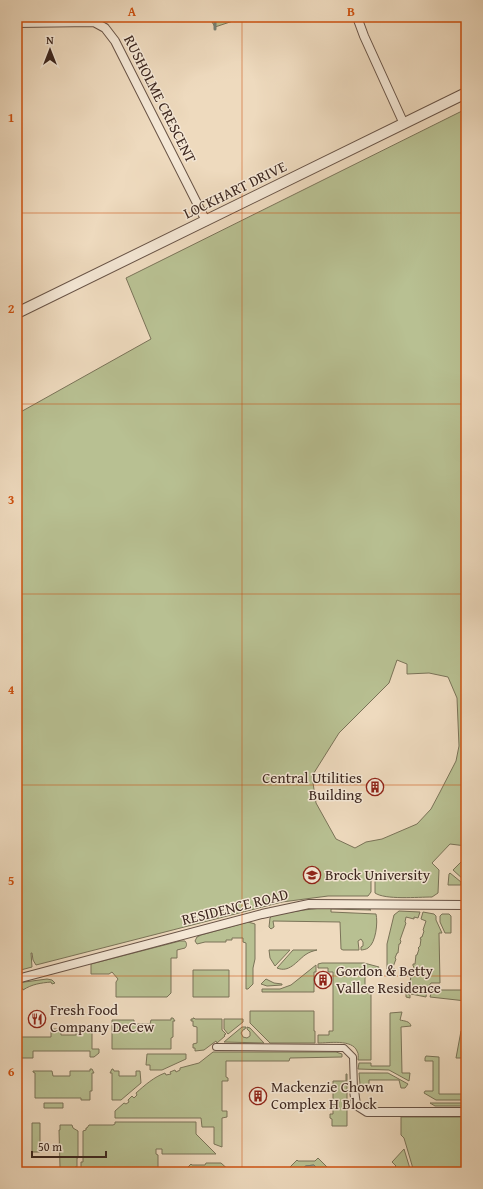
<svg xmlns="http://www.w3.org/2000/svg" width="483" height="1189" viewBox="0 0 483 1189" font-family="'Gentium Book Plus',serif">
  <style>
    .green { fill: #b8c092; stroke: #7a7358; fill-rule: evenodd }
    .water { fill: #9bbbac; stroke: #757f73 }
    .lines { fill: none; stroke-linecap: round; stroke-linejoin: round }
    .stream { stroke: #757f73; stroke-width: 3 }
    .pedestrian-casing { stroke: #685346; stroke-width: 8 }
    .minor-casing { stroke: #685346; stroke-width: 10 }
    .tertiary-casing { stroke: #685346; stroke-width: 12 }
    .pedestrian { stroke: #f4e7d5; stroke-width: 6 }
    .minor { stroke: #f4e7d5; stroke-width: 8 }
    .tertiary { stroke: #f4e7d5; stroke-width: 10 }
    .grid { fill: none; stroke: #ce510f; stroke-width: 1; stroke-opacity: 0.55 }
    .labels { text-anchor: middle; stroke-width: 3; stroke-linejoin: round; paint-order: stroke }
    .street-label { font-size: 15px; fill: #3c261e; stroke: #f4e7d5 }
    .poi-label { font-size: 15px; fill: #3c261e; stroke: #f4e7d5; text-anchor: start }
    .neatline { fill: none; stroke: #ce510f; stroke-width: 1.5 }
    .grid-label { font-size: 13px; text-anchor: middle; font-weight: bold; fill: #ce510f }
  </style>
  <rect width="100%" height="100%" fill="#eedabe"/>
  <filter id="stains"><feTurbulence type="fractalNoise" baseFrequency=".005" numOctaves="4"/><feColorMatrix values="0 0 0 0 .2 0 0 0 0 .09 0 0 0 0 .02 0 0 0 .5 -.17"/></filter>
  <radialGradient id="worn" r=".72"><stop offset=".6" stop-color="#630" stop-opacity="0"/><stop offset="1" stop-color="#630" stop-opacity=".3"/></radialGradient>
  <path class="green" d="M209,17H245L215,27Z
    M466,109V846L450,844L432,863L439,870L438,893L432,897C418,897 385,900 375,893V879H371V892L368,896H328L282,902L36,965L33,960L32,953H31L32,967L17,971V414L151,339L126,278ZM397,660L407,664V674L429,673L448,677L457,698L459,746L456,761L440,792L431,809L417,824L382,839L366,842L355,848L336,839L316,803L312,776L339,733L389,683Z
    M465,858L466,885H464V880L453,870Z
    M450,873L461,882V885H448L449,874Z
    M330,907L366,908L371,910L331,909V912L376,914C378,922 376,943 368,948C367,949 363,950 361,950V947L363,946V942L361,939L358,941L359,950H343L341,949L340,922L273,921L274,927L271,929L269,927L270,918L273,915L304,910Z
    M399,911L420,912L418,918L414,917V919L406,917L405,922L406,923L400,940L401,941L400,944H399L398,953H397L395,958L396,959L393,967L394,968L393,971L387,969V944L394,915Z
    M423,912L434,914L436,916V920L442,933H439L440,983H431L427,989L426,997L411,994V992L409,991L408,994L410,995V998L406,997V994L405,993L406,991H407L408,982H410L411,976H410L411,972H412L414,967L413,966V964H415L416,955H417L419,949L418,948L420,946L421,939H420L421,937H422L424,931L423,930L426,921L421,919Z
    M442,914H449L451,916V933H445L440,922V916Z
    M463,915H466V933H462Z
    M248,922L255,924V959L253,968V984L248,989H246V943L243,942V938H232V940H226V942H205L197,944L195,941L197,937L201,935Z
    M180,941H185C187,943 187,946 185,948L177,950V958H171V993L167,997H116V982L118,979L112,972L109,974H91V964Z
    M269,950H290L275,966L270,958Z
    M293,950H317C313,951 309,952 305,955C296,962 289,973 277,968Z
    M322,963H364L379,967V974L365,970V992L371,994V1060H358C358,1057 359,1054 357,1051C352,1039 329,1043 318,1043V1035H329V1031H333V972H328V968H318V964Z
    M316,965V972H314V992H262V989H280L291,985Z
    M193,970H229V997H193Z
    M47,979L52,980L55,983L52,984L51,982C41,983 32,984 23,990L22,988L17,991V983Z
    M266,979L274,983L282,984V985L267,986L261,984Z
    M435,986H440V990H466V1001L430,997L432,989Z
    M250,1011H314V1031H315V1043H270L250,1023Z
    M402,1012L400,1020C404,1021 410,1021 411,1026L401,1027L402,1073H410L409,1081L389,1070L358,1069L359,1063H371V1066H390V1013Z
    M171,1018H173L175,1021H173V1037L171,1038V1049H112V1020H134V1024H150L151,1020H171Z
    M193,1018H194L195,1019H222V1030L226,1034L224,1035L225,1036L217,1043L216,1041L204,1050L195,1051V1048H193V1044L197,1043V1027L193,1026V1021H191V1019H193Z
    M224,1019H243V1022L228,1034L224,1029Z
    M242,1027H246L245,1029L243,1030L241,1033L243,1037L247,1038L250,1036V1032L247,1029V1027L250,1028L264,1043L224,1042Z
    M51,1029H61V1035H76V1029H92V1049H99V1053L94,1057H90V1051H33V1058H20L17,1055V1037H51Z
    M461,1031H466L463,1058H456Z
    M213,1052H336L342,1054V1057L290,1058L289,1061H226V1077L228,1078V1081H222V1111H227V1117L222,1118V1147L214,1144V1127H202L201,1118H115V1111L124,1103L126,1104L129,1102L128,1100L132,1096L134,1098L137,1095L136,1093C145,1085 154,1077 165,1073L166,1075L171,1074L170,1072L175,1070L176,1072L180,1070V1068L199,1063Z
    M147,1054H186V1059L162,1070H150V1065H146Z
    M426,1056L439,1057V1094H466V1100H436L424,1093L425,1091H433V1061H425V1058Z
    M90,1069H92L94,1073H92V1091H90V1100H81V1098H35V1073L33,1072V1071H52L53,1076H70V1071H90Z
    M112,1069H113L114,1071H119V1076H136V1071H140L141,1083L121,1100H112V1073H110Z
    M359,1073H388L408,1084L405,1088H401L399,1080H369V1087L366,1089L360,1084Z
    M346,1074H347V1126H332V1119L330,1118V1114H333V1106H338V1101H333V1081H346Z
    M44,1103H63V1108H44Z
    M430,1103H466V1106H435Z
    M401,1117H466V1172H414L404,1138L401,1135Z
    M115,1122H196V1134L216,1154H162V1149H156V1154L158,1155V1172H80L81,1171V1162H83V1131L86,1130V1128H87L89,1125H113L115,1124Z
    M32,1123H40V1152H32Z
    M60,1125H72L73,1128L78,1131V1158H77V1167H75V1172H65L60,1167L59,1130H60Z
    M404,1149L411,1172H396L393,1170L396,1166L392,1162L393,1161Z
    M318,1158L332,1172H320L314,1165L306,1166L303,1172H285L297,1160L298,1161H315Z
    M206,1163H221L231,1172H183L191,1164L192,1165H205Z"/>
  <path class="water" d="M314,1165L320,1172H303L305,1166Z"/>
  <g class="lines">
    <path class="stream" d="M215,29V17"/>
    <defs>
      <path id="pedestrian" d="M216,1047L344,1048L353,1057L354,1090"/>
      <path id="minor" d="M357,17L364,36L404,124
        M17,23L94,22L105,28L115,41L206,221
        M17,979L262,914L309,904L466,905
        M354,1090L356,1105L367,1112H466"/>
      <path id="tertiary" d="M17,313L466,93"/>
    </defs>
    <use href="#pedestrian" class="pedestrian-casing"/>
    <use href="#minor" class="minor-casing"/>
    <use href="#tertiary" class="tertiary-casing"/>
    <use href="#pedestrian" class="pedestrian"/>
    <use href="#minor" class="minor"/>
    <use href="#tertiary" class="tertiary"/>
  </g>
  <path class="grid" d="M242,17V1172M17,213H466M17,404H466M17,594H466M17,785H466M17,976H466"/>
  <defs>
    <symbol id="building-ring" viewBox="-11 -11 22 22"><circle r="9.5" fill="#f4e7d5" stroke="#8f2418" stroke-width="1.5"/><path d="M-4-6H4V6H1V3H-1V6H-4ZM-2.5-4.3h1.7v1.8h-1.7ZM.8-4.3h1.7v1.8H.8ZM-2.5-1h1.7V.8h-1.7ZM.8-1h1.7V.8H.8Z" fill="#8f2418"/></symbol>
    <symbol id="university-ring" viewBox="-11 -11 22 22"><circle r="9.5" fill="#f4e7d5" stroke="#8f2418" stroke-width="1.5"/><path d="M0-5L7-2L0 1L-7-2ZM-4 1L0 2.5L4 1V4Q0 6-4 4Z" fill="#8f2418"/></symbol>
    <symbol id="restaurant-ring" viewBox="-11 -11 22 22"><circle r="9.5" fill="#f4e7d5" stroke="#8f2418" stroke-width="1.5"/><path d="M-5-6h1v4h1v-4h1v4h1v-4h1v5L-1.5 .5V6h-2V.5L-5-1ZM5-6V6H3V1.5H1.5Q1.5-4 5-6Z" fill="#8f2418"/></symbol>
  </defs>
  <g fill-rule="evenodd">
    <use href="#building-ring" x="365" y="777" width="20" height="20"/>
    <use href="#university-ring" x="302" y="865" width="20" height="20"/>
    <use href="#building-ring" x="313" y="970" width="20" height="20"/>
    <use href="#restaurant-ring" x="27" y="1009" width="20" height="20"/>
    <use href="#building-ring" x="248" y="1086" width="20" height="20"/>
  </g>
  <g class="labels">
    <g class="street-label">
      <text transform="translate(160 99) rotate(63)" y="5">RUSHOLME CRESCENT</text>
      <text transform="translate(235 190) rotate(-26)" y="5">LOCKHART DRIVE</text>
      <text transform="translate(235 907) rotate(-14)" y="5">RESIDENCE ROAD</text>
    </g>
    <g class="poi-label">
      <text x="362" y="783" text-anchor="end">Central Utilities<tspan x="362" dy="17">Building</tspan></text>
      <text x="325" y="880">Brock University</text>
      <text x="336" y="976">Gordon &amp; Betty<tspan x="336" dy="17">Vallee Residence</tspan></text>
      <text x="50" y="1015">Fresh Food<tspan x="50" dy="17">Company DeCew</tspan></text>
      <text x="271" y="1092">Mackenzie Chown<tspan x="271" dy="17">Complex H Block</tspan></text>
    </g>
  </g>
  <rect width="483" height="1189" fill="none" stroke="#eedabe" stroke-width="44"/>
  <g transform="translate(50 50)" stroke="#f4e7d5" stroke-width="3" paint-order="stroke">
  <path d="M0-3L7 15L0 10L-7 15Z" fill="#3c261e"/>
  <text y="-6" font-size="11" font-weight="bold" text-anchor="middle" fill="#3c261e">N</text>
  </g>
  <path d="M32 1151v6h74v-6" fill="none" stroke="#3c261e" stroke-width="2"/>
  <text x="38" y="1151" font-size="12" fill="#3c261e" stroke="#f4e7d5" stroke-width="3" paint-order="stroke">50 m</text>
  <rect x="22" y="22" width="439" height="1145" class="neatline"/>
  <g class="grid-label">
    <text x="132" y="16">A</text>
    <text x="351" y="16">B</text>
    <text x="11" y="122">1</text>
    <text x="11" y="313">2</text>
    <text x="11" y="504">3</text>
    <text x="11" y="694">4</text>
    <text x="11" y="885">5</text>
    <text x="11" y="1076">6</text>
  </g>
  <rect width="100%" height="100%" filter="url(#stains)"/>
  <rect width="100%" height="100%" fill="url(#worn)"/>
</svg>
